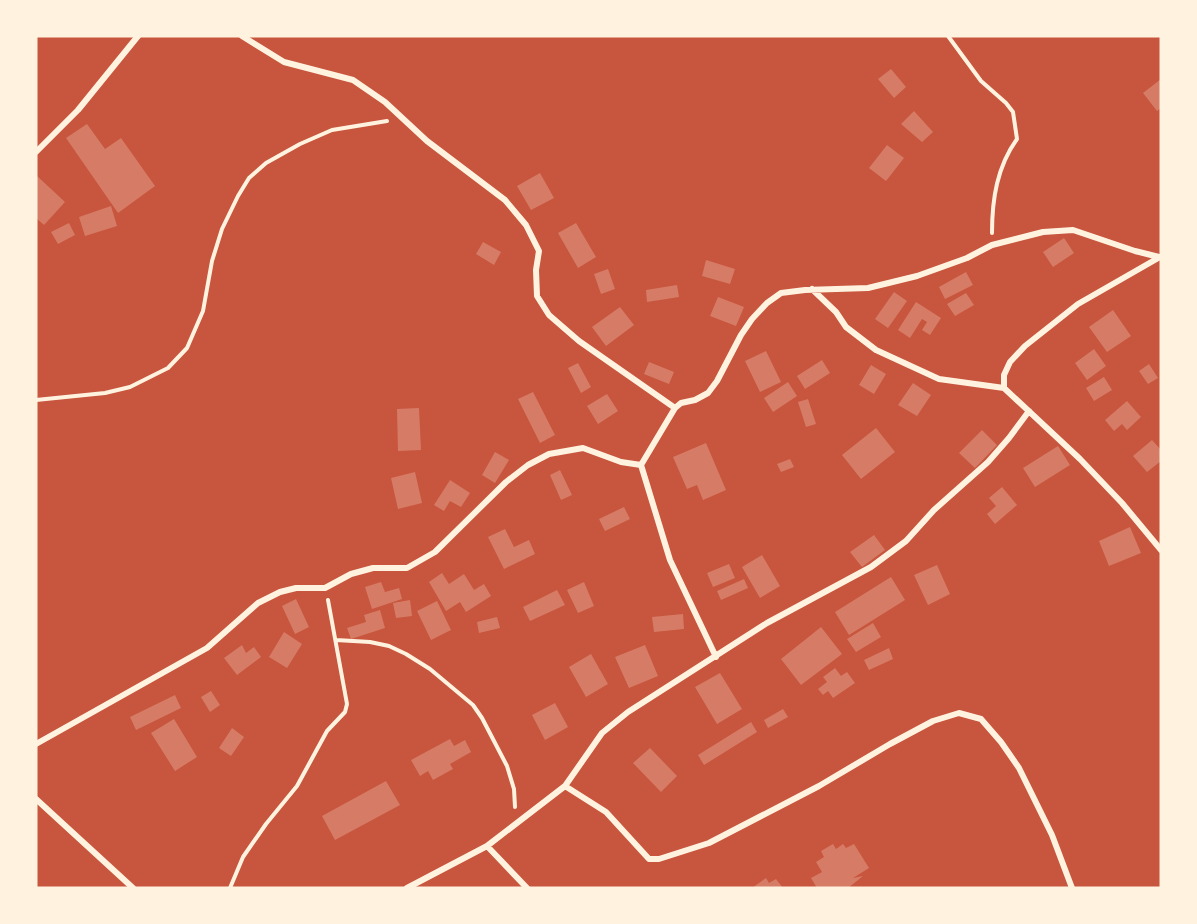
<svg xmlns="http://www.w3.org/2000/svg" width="1197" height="924" viewBox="0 0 1197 924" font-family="'Archivo Narrow',sans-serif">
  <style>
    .building { fill: #d67c66 }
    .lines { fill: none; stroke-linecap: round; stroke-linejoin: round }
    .path { stroke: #fff3e0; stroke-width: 4 }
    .minor { stroke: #fff3e0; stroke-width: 6 }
  </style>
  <rect width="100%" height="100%" fill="#c8553d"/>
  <path class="building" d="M891,69L906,87L894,98L878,79Z
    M1161,79V108L1157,111L1143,93Z
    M914,111L933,132L922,142L901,124Z
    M87,124L105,149L121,138L155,186L118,213L66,138Z
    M887,145L904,158L886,181L869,168Z
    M540,173L554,198L531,210L517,186Z
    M36,175L65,202L44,225L36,218Z
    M111,206L117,226L85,236L79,217Z
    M69,223L75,235L58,244L51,232Z
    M576,223L596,257L578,268L558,233Z
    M1064,238L1074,253L1053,267L1043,252Z
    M483,242L501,252L494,265L476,254Z
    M706,260L735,269L730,284L702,276Z
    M608,269L615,289L601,294L594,274Z
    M966,272L973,285L945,299L939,287Z
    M677,285L679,297L647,302L646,290Z
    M894,292L907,301L888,328L875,319Z
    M966,293L974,305L955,316L947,304Z
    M718,297L744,307L736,326L710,316Z
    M916,302L941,318L930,335L922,330L927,322L922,319L910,338L898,330Z
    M620,307L634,325L606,346L592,327Z
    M1113,310L1131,336L1107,352L1089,327Z
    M1094,349L1106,366L1087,380L1075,363Z
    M766,351L781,382L760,392L745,361Z
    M822,360L830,373L805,389L797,376Z
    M649,362L674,372L669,384L644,374Z
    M578,363L591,387L581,393L568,368Z
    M1149,364L1158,378L1148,384L1139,371Z
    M871,365L886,374L874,394L859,385Z
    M1104,377L1112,390L1094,401L1086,388Z
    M788,382L797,396L773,412L764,398Z
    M913,383L931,395L917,416L898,405Z
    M533,392L555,435L540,443L518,399Z
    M607,394L618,411L598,424L587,406Z
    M808,399L816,424L806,427L798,402Z
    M1127,401L1141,417L1127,430L1122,424L1114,431L1105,420Z
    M419,408L421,450L398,451L397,409Z
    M876,428L895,452L861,479L842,455Z
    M982,430L997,445L975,468L959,453Z
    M1152,440L1161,450V461L1147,472L1133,456Z
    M706,443L726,490L703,500L697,485L687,489L673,457Z
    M1058,446L1070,465L1035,487L1023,468Z
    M495,452L509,460L495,483L482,475Z
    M790,459L794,467L781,472L777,464Z
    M560,470L572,495L561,500L550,475Z
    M415,472L422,503L398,509L391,478Z
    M450,480L470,493L461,507L450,501L444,511L434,505Z
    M1002,487L1017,505L995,524L987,514L996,506L989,498Z
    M624,507L630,519L605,531L599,519Z
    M1130,527L1141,553L1109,566L1099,541Z
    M505,529L514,547L529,540L535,554L504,569L488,537Z
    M874,535L885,550L862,567L850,552Z
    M762,555L780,586L760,598L742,567Z
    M729,564L735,578L713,587L707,573Z
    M937,565L950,594L928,605L914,575Z
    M442,573L449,584L464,574L474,590L484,584L491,596L466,612L460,602L446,611L429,582Z
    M891,577L905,600L849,635L835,612Z
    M744,579L748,588L721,600L717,591Z
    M381,582L385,592L399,588L402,599L372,609L365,587Z
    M584,582L594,606L578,613L567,590Z
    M557,590L565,605L530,621L523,607Z
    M296,599L309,627L295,634L282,606Z
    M410,600L412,616L396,618L393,603Z
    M437,601L451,630L431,640L417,611Z
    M380,610L385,628L351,639L347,628L366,622L364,615Z
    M683,614L684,629L654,632L652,617Z
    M497,617L500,628L479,633L477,622Z
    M873,623L881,637L856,652L847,639Z
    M821,627L842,654L801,685L781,659Z
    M284,632L302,644L287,668L269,657Z
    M242,645L246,653L254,647L261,657L237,675L224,658Z
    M645,645L658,676L629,688L615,657Z
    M889,648L893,659L869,670L864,660Z
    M591,654L608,684L586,697L569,667Z
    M835,668L841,676L847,672L855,683L833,698L828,691L823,695L818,689L827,682L823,677Z
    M720,673L742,709L717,724L695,687Z
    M211,691L220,705L210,712L201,697Z
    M175,695L181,708L136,730L130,717Z
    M555,703L568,727L545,740L532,715Z
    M783,709L788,717L768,728L764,720Z
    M174,719L197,757L175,771L151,733Z
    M751,722L757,732L704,765L698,755Z
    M232,728L244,737L231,756L219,748Z
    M450,739L454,746L465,740L471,752L450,764L453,769L433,780L428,771L420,776L411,760Z
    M650,748L677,776L661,792L633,763Z
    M386,781L400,805L335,840L322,816Z
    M833,844L836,849L843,844L846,848L854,844L869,868L853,878L863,876L848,888H817L811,878L822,872L816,862L824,857L821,851Z
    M766,878L769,883L776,879L783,888H752Z"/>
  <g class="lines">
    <path class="path" d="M948,36L981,81L1006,103L1013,112L1017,139C997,167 992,199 992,233
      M36,400L105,393L130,387L168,368L187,348L203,311L212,261L222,229L238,196L249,178L266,163L300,144L332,130L387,121
      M336,640L370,642L389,646L406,654L430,669L473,705L482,718L507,766L514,789L515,807
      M230,888L243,857L266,824L297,786L327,731L345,712L347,704L328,600"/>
    <path class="minor" d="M242,36L284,62L353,80L385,102L427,141L505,200L526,225L539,251L536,270L537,296L549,315L579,341L675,408L681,403L695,400L708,393L717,381L741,335L752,319L767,303L781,293L805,290L868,288L917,276L967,258L992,245L1043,232L1073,230L1135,251L1159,257
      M36,152L78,110L138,36
      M1160,257L1078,304L1025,346L1010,362L1004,375V388L1080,459L1122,503L1161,550
      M812,289L836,312L846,327L876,350L939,379L1004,388
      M641,465L670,560L716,657
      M36,744L207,648L258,603L280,592L296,588H325L351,574L373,568H407L435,552L506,482L528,465L549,454L583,448L621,462L641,465L675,408
      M565,786L606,812L649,859H659L709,843L819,786L890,744L933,721L959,713L981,719L1001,742L1019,768L1052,835L1072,888
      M36,799L133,888
      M487,846L527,888
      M407,888L487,846L565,786L602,733L628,712L767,623L871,567L906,541L934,510L988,462L1009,438L1029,411"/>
  </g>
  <rect width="1197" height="924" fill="none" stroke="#fff3e0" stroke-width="75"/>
</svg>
